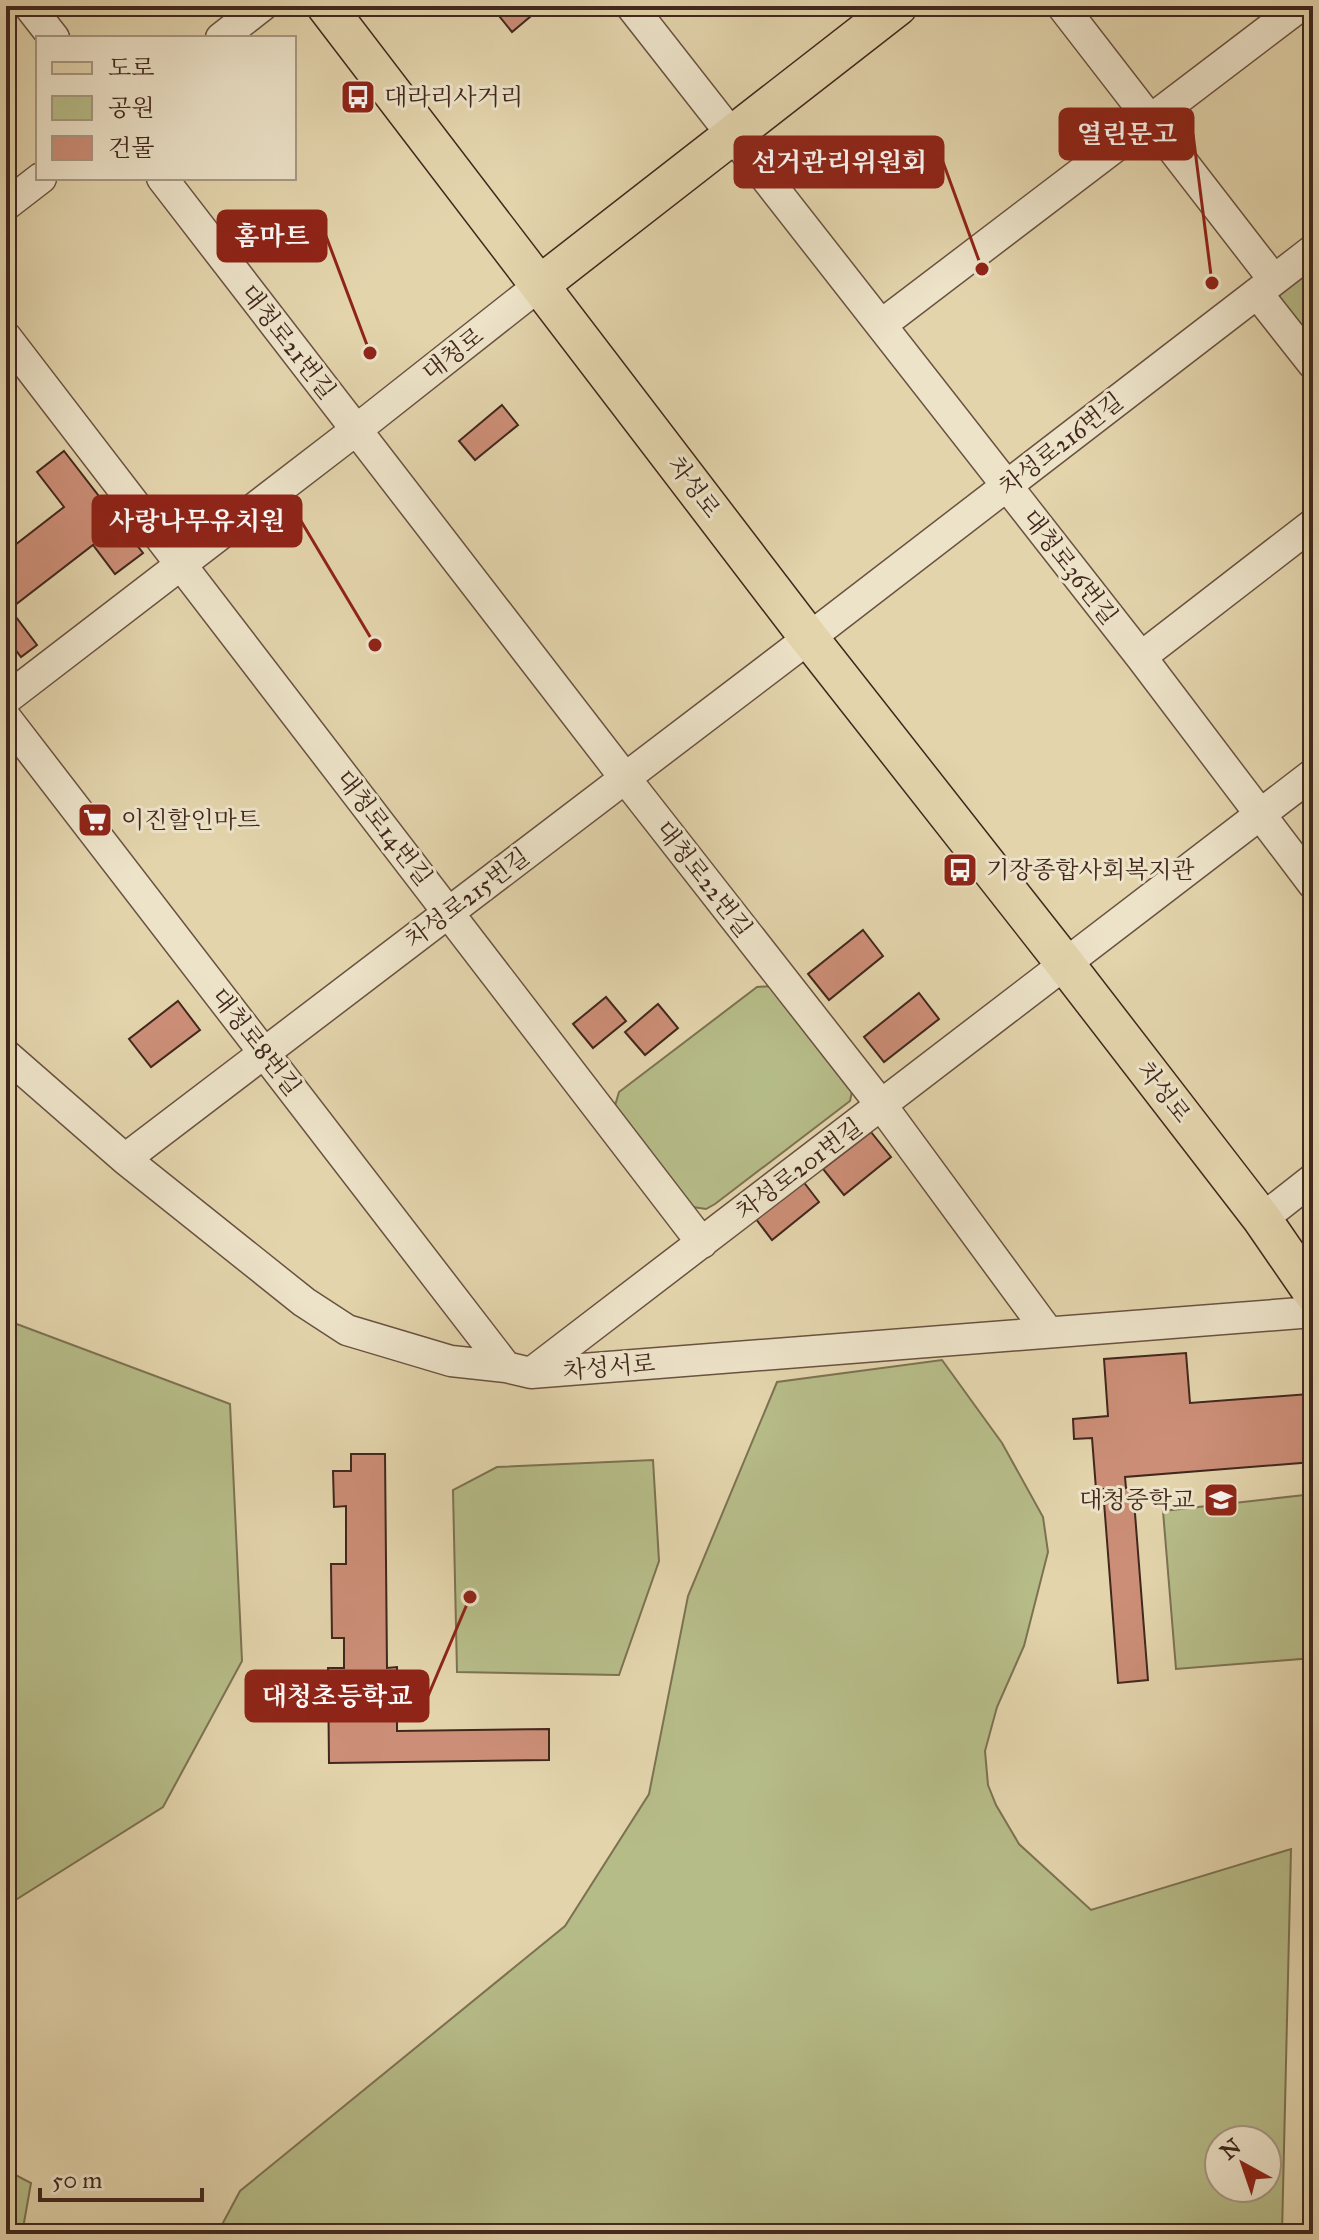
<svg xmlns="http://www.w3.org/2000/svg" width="1319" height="2240" viewBox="0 0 1319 2240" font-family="'IM FELL Great Primer','Noto Serif KR',serif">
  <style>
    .green { fill: #b6bc88; stroke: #7c7252; stroke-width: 2; fill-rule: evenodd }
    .building { fill: #cc8e77; stroke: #41271d; stroke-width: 2 }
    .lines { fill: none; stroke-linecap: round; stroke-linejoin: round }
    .minor-casing { stroke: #6a5241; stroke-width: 33 }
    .major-casing { stroke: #41271d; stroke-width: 41 }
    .minor { stroke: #ede3c9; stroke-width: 30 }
    .major { stroke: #e3d4ac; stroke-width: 38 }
    .labels { text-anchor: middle; stroke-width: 6; stroke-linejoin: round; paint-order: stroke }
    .poi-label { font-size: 24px; fill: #41271d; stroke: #ede3c9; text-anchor: start }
    .street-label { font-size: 24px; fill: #41271d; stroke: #ede3c9 }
    .leader { fill: none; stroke: #8f2418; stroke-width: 3 }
    .callout-dot { fill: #8f2418; stroke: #ede3c9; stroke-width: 3 }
    .callout { fill: #8f2418; stroke: #8f2418; stroke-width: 3 }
    .callout-label { font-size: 26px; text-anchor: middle; font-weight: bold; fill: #fff }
  </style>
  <rect width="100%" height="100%" fill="#e3d4ac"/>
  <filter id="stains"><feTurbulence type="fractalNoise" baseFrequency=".0025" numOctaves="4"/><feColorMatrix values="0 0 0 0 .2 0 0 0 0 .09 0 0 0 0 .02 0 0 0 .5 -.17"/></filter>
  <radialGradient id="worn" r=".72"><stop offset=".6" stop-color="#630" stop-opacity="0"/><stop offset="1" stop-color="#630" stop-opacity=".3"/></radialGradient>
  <path class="green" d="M1313,262V358L1276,314V290Z
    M772,986L853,1087L850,1101L715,1204L706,1209L693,1207L614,1109L619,1092L757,987Z
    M6,1320L230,1404L242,1661L163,1807L6,1906Z
    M942,1360L1002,1443L1043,1517L1048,1552L1024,1646L997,1707L985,1751L988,1785L996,1805L1019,1844L1091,1910L1291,1849L1282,2234H217L240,2191L565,1926L649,1794L688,1596L777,1382ZM1267,2140V2188H1219V2140Z
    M653,1460L659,1561L619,1675L457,1672L453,1490L497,1467Z
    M1313,1494V1658L1176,1669L1163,1511Z
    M6,2170L31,2183L22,2234H6Z"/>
  <path class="building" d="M491,6H543L512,32Z
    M502,405L518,425L475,460L459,441Z
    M64,451L143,553L115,574L93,545L10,609L37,645L21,657L14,648L6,654V552L64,507L37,472Z
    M863,930L883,956L829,1000L808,974Z
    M919,993L939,1019L884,1062L864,1037Z
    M606,997L626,1021L593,1048L573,1024Z
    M178,1001L200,1030L151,1067L129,1039Z
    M658,1004L678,1028L645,1055L625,1032Z
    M871,1132L891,1157L844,1195L823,1169Z
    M799,1176L819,1202L772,1240L752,1214Z
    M1186,1353L1190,1403L1309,1394L1310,1401L1313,1400V1462L1125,1477L1126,1488H1133L1148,1680L1118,1683L1103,1489H1096L1092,1438L1074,1439L1073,1419L1108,1416L1104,1359Z
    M351,1454H385L387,1668L397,1667V1731L549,1729V1760L329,1763L328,1668H344V1638H332L331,1564H346V1506L334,1507L333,1471H351Z
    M1308,1849H1313V2215Z"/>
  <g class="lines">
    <defs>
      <path id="minor" d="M29,6L54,38
        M631,6L1141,657L1313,884
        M1062,6L1274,280
        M221,38L262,6
        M162,178L625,778L882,1106L1048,1332
        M6,205L41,178
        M1257,293L1313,364
        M881,325L1300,6
        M6,337L702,1243
        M1141,657L1313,524
        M6,699L356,430L541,284
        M6,718L506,1367
        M6,1055L125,1159L304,1302L347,1330L451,1361L506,1367L531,1373L1313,1312
        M125,1159L809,638L1313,250
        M1262,1219L1313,1179
        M531,1373L1313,774"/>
      <path id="major" d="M326,6L809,638L1066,965L1262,1219L1313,1293
        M541,284L898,6"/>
    </defs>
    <use href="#minor" class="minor-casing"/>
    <use href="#major" class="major-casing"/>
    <use href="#minor" class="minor"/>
    <use href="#major" class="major"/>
  </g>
  <defs>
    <symbol id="bus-square" viewBox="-11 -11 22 22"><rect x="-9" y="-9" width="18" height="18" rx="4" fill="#8f2418" stroke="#ede3c9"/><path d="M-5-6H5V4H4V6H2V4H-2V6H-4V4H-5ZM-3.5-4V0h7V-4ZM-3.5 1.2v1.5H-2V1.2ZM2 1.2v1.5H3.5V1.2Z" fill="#fff"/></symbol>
    <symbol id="supermarket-square" viewBox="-11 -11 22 22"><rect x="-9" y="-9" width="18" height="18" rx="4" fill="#8f2418" stroke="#ede3c9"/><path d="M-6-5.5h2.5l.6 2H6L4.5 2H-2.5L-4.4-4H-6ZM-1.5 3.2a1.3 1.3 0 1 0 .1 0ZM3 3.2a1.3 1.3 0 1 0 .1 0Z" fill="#fff"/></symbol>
    <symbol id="school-square" viewBox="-11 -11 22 22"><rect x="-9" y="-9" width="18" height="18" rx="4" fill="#8f2418" stroke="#ede3c9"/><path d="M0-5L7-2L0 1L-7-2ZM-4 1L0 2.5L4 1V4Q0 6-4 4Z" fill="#fff"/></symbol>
  </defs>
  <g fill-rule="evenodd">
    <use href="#bus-square" x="338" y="77" width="40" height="40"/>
    <use href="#supermarket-square" x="75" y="800" width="40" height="40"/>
    <use href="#bus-square" x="940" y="850" width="40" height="40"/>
    <use href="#school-square" x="1201" y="1480" width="40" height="40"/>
  </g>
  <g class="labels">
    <g class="poi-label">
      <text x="384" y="105">대라리사거리</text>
      <text x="121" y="828">이진할인마트</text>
      <text x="986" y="878">기장종합사회복지관</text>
      <text x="1195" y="1508" text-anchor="end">대청중학교</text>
    </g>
    <g class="street-label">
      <text transform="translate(288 342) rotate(52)" y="8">대청로21번길</text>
      <text transform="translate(453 354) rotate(-38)" y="8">대청로</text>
      <text transform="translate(1061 444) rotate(-38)" y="8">차성로216번길</text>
      <text transform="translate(694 487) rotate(53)" y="8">차성로</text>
      <text transform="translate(1070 567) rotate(52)" y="8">대청로36번길</text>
      <text transform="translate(384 828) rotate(52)" y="8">대청로14번길</text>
      <text transform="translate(704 879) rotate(52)" y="8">대청로22번길</text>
      <text transform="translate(467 898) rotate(-37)" y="8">차성로215번길</text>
      <text transform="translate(256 1042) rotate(52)" y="8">대청로8번길</text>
      <text transform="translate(1164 1092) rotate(52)" y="8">차성로</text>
      <text transform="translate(799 1169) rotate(-37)" y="8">차성로201번길</text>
      <text transform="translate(609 1367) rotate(-5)" y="8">차성서로</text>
    </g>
  </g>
  <path class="leader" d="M1212 283L1193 134M982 269L943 162M370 353L326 236M375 645L301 521M470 1597L428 1696"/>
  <g class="callout-dot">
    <circle cx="1212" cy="283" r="8"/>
    <circle cx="982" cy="269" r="8"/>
    <circle cx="370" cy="353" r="8"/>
    <circle cx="375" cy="645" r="8"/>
    <circle cx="470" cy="1597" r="8"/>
  </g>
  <g class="callout">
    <rect x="1060" y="109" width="133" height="50" rx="8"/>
    <rect x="735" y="137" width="208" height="50" rx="8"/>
    <rect x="218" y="211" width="108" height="50" rx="8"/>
    <rect x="93" y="496" width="208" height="50" rx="8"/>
    <rect x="246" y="1671" width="182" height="50" rx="8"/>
  </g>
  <g class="callout-label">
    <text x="1127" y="143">열린문고</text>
    <text x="839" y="171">선거관리위원회</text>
    <text x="272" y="245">홈마트</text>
    <text x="197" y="530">사랑나무유치원</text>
    <text x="337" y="1705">대청초등학교</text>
  </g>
  <rect width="1319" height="2240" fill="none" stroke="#e3d4ac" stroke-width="32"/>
  <rect x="8" y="8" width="1303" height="2224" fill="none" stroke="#41271d" stroke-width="4"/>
  <rect x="16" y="16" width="1287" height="2208" fill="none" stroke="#41271d" stroke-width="2"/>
  <rect x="36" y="36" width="260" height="144" fill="#ede3c9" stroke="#a89884" stroke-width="2"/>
  <rect x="52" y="62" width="40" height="12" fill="#e3d4ac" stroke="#a89884" stroke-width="2"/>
  <text x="108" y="76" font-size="24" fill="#41271d">도로</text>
  <rect x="52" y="96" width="40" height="24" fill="#b6bc88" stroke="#a89884" stroke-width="2"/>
  <text x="108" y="116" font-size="24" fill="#41271d">공원</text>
  <rect x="52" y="136" width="40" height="24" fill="#cc8e77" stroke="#a89884" stroke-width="2"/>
  <text x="108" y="156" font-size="24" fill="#41271d">건물</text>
  <g transform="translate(1243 2164) rotate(320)"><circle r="38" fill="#ede3c9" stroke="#a89884" stroke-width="2"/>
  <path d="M0-6L14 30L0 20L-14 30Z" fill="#8f2418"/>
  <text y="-12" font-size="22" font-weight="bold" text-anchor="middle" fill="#41271d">N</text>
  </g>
  <path d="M40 2188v12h162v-12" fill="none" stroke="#41271d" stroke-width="4"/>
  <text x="52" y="2188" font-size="24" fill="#41271d" stroke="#ede3c9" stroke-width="6" paint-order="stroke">50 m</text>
  <rect width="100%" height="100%" filter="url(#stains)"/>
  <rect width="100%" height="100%" fill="url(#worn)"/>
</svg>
